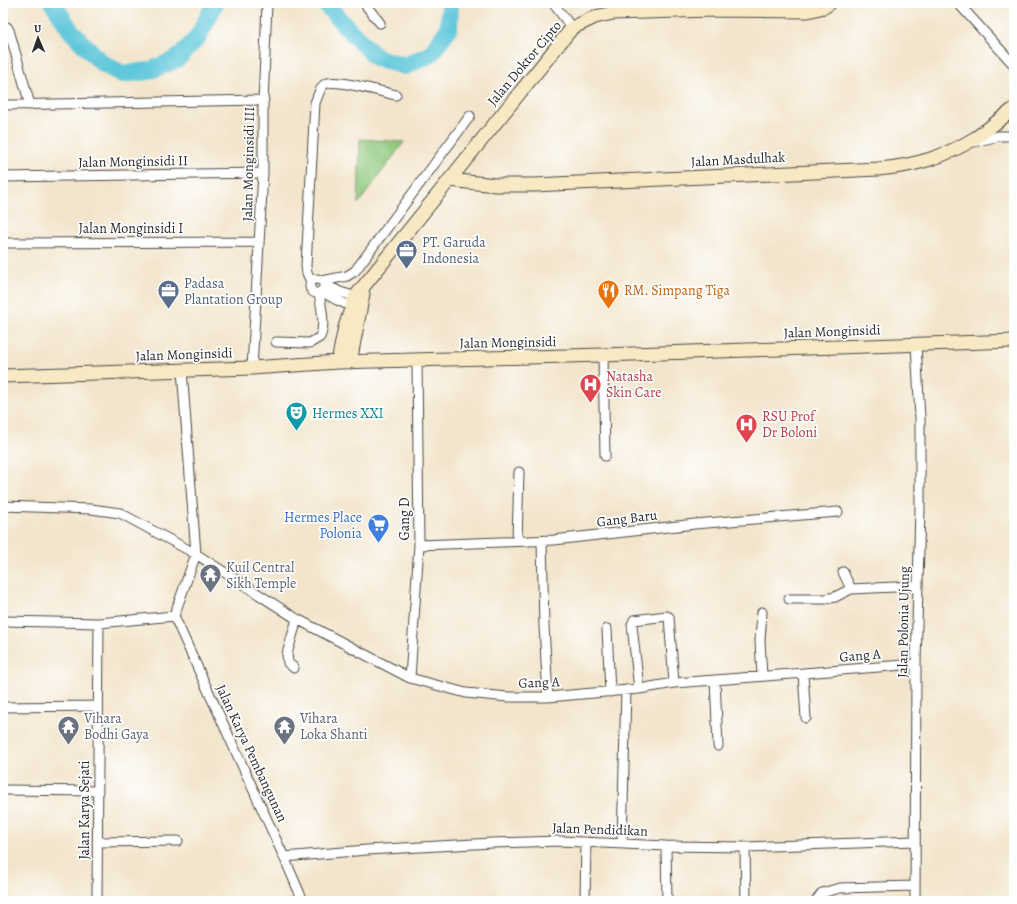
<svg xmlns="http://www.w3.org/2000/svg" width="1017" height="904" viewBox="0 0 1017 904" font-family="Alegreya,serif">
  <style>
    .green { fill: #8fc87b; stroke: #5d7a53 }
    .lines { fill: none; stroke-linecap: round; stroke-linejoin: round }
    .river { stroke: #5fc7da; stroke-width: 18 }
    .street-casing { stroke: #494743; stroke-width: 11 }
    .secondary-casing { stroke: #494743; stroke-width: 15 }
    .street { stroke: #fff; stroke-width: 9 }
    .secondary { stroke: #f7e9c3; stroke-width: 13 }
    .labels { text-anchor: middle; stroke-width: 3.5; stroke-linejoin: round; paint-order: stroke }
    .street-label { font-size: 14px; fill: #2b2b2b; stroke: #fff }
    .service-label { font-size: 14px; fill: #4e5e75; stroke: #fff; text-anchor: start }
    .food-label { font-size: 14px; fill: #c56008; stroke: #fff; text-anchor: start }
    .health-label { font-size: 14px; fill: #be3a42; stroke: #fff; text-anchor: start }
    .culture-label { font-size: 14px; fill: #0d838f; stroke: #fff; text-anchor: start }
    .shop-label { font-size: 14px; fill: #366cbe; stroke: #fff; text-anchor: end }
    .worship-label { font-size: 14px; fill: #5b616d; stroke: #fff; text-anchor: start }
  </style>
  <rect width="100%" height="100%" fill="#fff"/>
  <filter id="ink" filterUnits="userSpaceOnUse"><feTurbulence type="fractalNoise" baseFrequency=".025" numOctaves="2"/><feDisplacementMap in="SourceGraphic" scale="8" xChannelSelector="R" yChannelSelector="G"/><feConvolveMatrix kernelMatrix="1 2 1 2 8 2 1 2 1" color-interpolation-filters="sRGB"/></filter>
  <filter id="wash" filterUnits="userSpaceOnUse"><feTurbulence type="fractalNoise" baseFrequency=".012" numOctaves="4" result="noise"/><feDisplacementMap in="SourceGraphic" scale="16" xChannelSelector="R" yChannelSelector="G"/><feGaussianBlur stdDeviation="0.9" result="paint"/><feColorMatrix in="noise" values="0 0 0 0 0 0 0 0 0 0 0 0 0 0 0 0 0 1.4 0 .05"/><feComposite in="paint" operator="in"/></filter>
  <g filter="url(#wash)">
    <rect width="100%" height="100%" fill="#f3e5cc"/>
    <path class="green" d="M360,139L404,142L358,204Z"/>
    <g class="lines">
      <path class="river" d="M53,3L71,31L102,63L122,74L149,71L177,59L198,37L212,10L214,3
        M325,3L348,29L377,58L405,66L431,54L449,28L450,3"/>
    </g>
  </g>
  <g filter="url(#ink)">
    <g class="lines">
      <defs>
        <path id="street" d="M364,3L380,23
          M553,3L572,28
          M958,3L1014,65
          M3,26L7,27L9,30L30,105
          M3,105L264,100
          M974,142L999,136H1014
          M3,177L263,173
          M3,243L259,242
          M310 286a7 7 0 1 1 14 0a7 7 0 1 1-14 0Z
          M322,281L347,276L355,271L470,116
          M311,282L307,273L306,266L315,103C318,97 319,88 325,84C335,78 382,92 396,95
          M324,284L340,292L360,298
          M321,291L337,300L357,309
          M276,342L310,343L320,337C326,324 321,307 319,293
          M603,355L605,456
          M252,368L263,173V104L267,3
          M3,506L91,509L120,513L196,554L297,619L410,678L466,693L508,697H548L639,689L674,683L715,680L916,664
          M517,541L519,472
          M542,541L544,626L548,697
          M419,545L554,540L695,524L838,512
          M843,572L851,589
          M789,599H825L835,597L851,589L917,586
          M174,616L284,857L303,901
          M3,621L99,623L174,616L196,554L182,370
          M607,629L610,692
          M294,668L288,663L287,654L297,619
          M803,674L806,718
          M762,676L760,641L762,612
          M410,678L419,545L417,360
          M715,680L718,746
          M639,689L632,625L634,620L667,616L669,617L674,683
          M3,707L98,706
          M3,790L98,791
          M97,842L178,841
          M622,843L626,690
          M666,846L667,901
          M745,847L746,901
          M284,857L367,850L492,843L561,841L666,846L745,847L915,841
          M97,901L99,623
          M585,901L586,842
          M816,901L822,893L840,888L915,886
          M915,901L916,664L920,508V418L916,344"/>
        <path id="secondary" d="M449,180L496,185H534L878,169C915,166 945,157 977,137C990,128 1001,118 1014,109
          M338,362L345,327L355,297L572,28L595,17L613,13L711,10L808,11L824,7L830,3
          M350,362L363,294
          M3,376L252,368L338,362L603,355L1014,341"/>
      </defs>
      <use href="#street" class="street-casing"/>
      <use href="#secondary" class="secondary-casing"/>
      <use href="#street" class="street"/>
      <use href="#secondary" class="secondary"/>
    </g>
  </g>
  <defs>
    <symbol id="office-pin" viewBox="-11 -11 22 30"><path d="M0 17L-7.5 6A9.5 9.5 0 1 1 7.5 6Z" fill="#5c6f8a" stroke="#fff"/><path d="M-6-3h4V-5.5h4V-3h4V5H-6ZM-1-4.5V-3h2v-1.5ZM-6 0V1H6V0Z" fill="#fff"/></symbol>
    <symbol id="restaurant-pin" viewBox="-11 -11 22 30"><path d="M0 17L-7.5 6A9.5 9.5 0 1 1 7.5 6Z" fill="#e8710a" stroke="#fff"/><path d="M-5-6h1v4h1v-4h1v4h1v-4h1v5L-1.5 .5V6h-2V.5L-5-1ZM5-6V6H3V1.5H1.5Q1.5-4 5-6Z" fill="#fff"/></symbol>
    <symbol id="hospital-pin" viewBox="-11 -11 22 30"><path d="M0 17L-7.5 6A9.5 9.5 0 1 1 7.5 6Z" fill="#e0444e" stroke="#fff"/><path d="M-5-5h3v3.5h4V-5h3V5h-3V1.5h-4V5h-3Z" fill="#fff"/></symbol>
    <symbol id="theatre-pin" viewBox="-11 -11 22 30"><path d="M0 17L-7.5 6A9.5 9.5 0 1 1 7.5 6Z" fill="#0f9aa8" stroke="#fff"/><path d="M-5-5.5Q0-4 5-5.5V0Q5 5 0 6Q-5 5-5 0ZM-3.3-2.5H-1v1.5H-3.3ZM1-2.5H3.3v1.5H1ZM-2.8 1Q0 5.5 2.8 1Z" fill="#fff"/></symbol>
    <symbol id="supermarket-pin" viewBox="-11 -11 22 30"><path d="M0 17L-7.5 6A9.5 9.5 0 1 1 7.5 6Z" fill="#3f7fe0" stroke="#fff"/><path d="M-6-5.5h2.5l.6 2H6L4.5 2H-2.5L-4.4-4H-6ZM-1.5 3.2a1.3 1.3 0 1 0 .1 0ZM3 3.2a1.3 1.3 0 1 0 .1 0Z" fill="#fff"/></symbol>
    <symbol id="temple-pin" viewBox="-11 -11 22 30"><path d="M0 17L-7.5 6A9.5 9.5 0 1 1 7.5 6Z" fill="#6b7280" stroke="#fff"/><path d="M0-6L5-2H3V0L6.5 2.5H4V6H1.5V3h-3V6H-4V2.5H-6.5L-3 0V-2H-5Z" fill="#fff"/></symbol>
  </defs>
  <g fill-rule="evenodd">
    <use href="#office-pin" x="394" y="238" width="25" height="34"/>
    <use href="#restaurant-pin" x="596" y="278" width="25" height="34"/>
    <use href="#office-pin" x="156" y="278" width="25" height="34"/>
    <use href="#hospital-pin" x="578" y="372" width="25" height="34"/>
    <use href="#theatre-pin" x="284" y="400" width="25" height="34"/>
    <use href="#hospital-pin" x="734" y="412" width="25" height="34"/>
    <use href="#supermarket-pin" x="366" y="512" width="25" height="34"/>
    <use href="#temple-pin" x="198" y="562" width="25" height="34"/>
    <use href="#temple-pin" x="56" y="714" width="25" height="34"/>
    <use href="#temple-pin" x="272" y="714" width="25" height="34"/>
  </g>
  <g class="labels">
    <g class="street-label">
      <text transform="translate(524 63) rotate(-50)" y="5">Jalan Doktor Cipto</text>
      <text transform="translate(738 159) rotate(-3)" y="5">Jalan Masdulhak</text>
      <text transform="translate(133 161) rotate(-1)" y="5">Jalan Monginsidi II</text>
      <text transform="translate(248 164) rotate(-89)" y="5">Jalan Monginsidi III</text>
      <text x="131" y="233">Jalan Monginsidi I</text>
      <text transform="translate(832 331) rotate(-2)" y="5">Jalan Monginsidi</text>
      <text transform="translate(508 342) rotate(-1)" y="5">Jalan Monginsidi</text>
      <text transform="translate(184 354) rotate(-2)" y="5">Jalan Monginsidi</text>
      <text transform="translate(627 518) rotate(-7)" y="5">Gang Baru</text>
      <text transform="translate(404 519) rotate(-90)" y="5">Gang D</text>
      <text transform="translate(903 622) rotate(-89)" y="5">Jalan Polonia Ujung</text>
      <text transform="translate(860 655) rotate(-5)" y="5">Gang A</text>
      <text transform="translate(539 682) rotate(-2)" y="5">Gang A</text>
      <text transform="translate(252 753) rotate(65)" y="5">Jalan Karya Pembangunan</text>
      <text transform="translate(84 810) rotate(-90)" y="5">Jalan Karya Sejati</text>
      <text transform="translate(600 829) rotate(2)" y="5">Jalan Pendidikan</text>
    </g>
    <g class="service-label">
      <text x="422" y="247">PT. Garuda<tspan x="422" dy="16">Indonesia</tspan></text>
      <text x="184" y="288">Padasa<tspan x="184" dy="16">Plantation Group</tspan></text>
    </g>
    <g class="food-label">
      <text x="624" y="295">RM. Simpang Tiga</text>
    </g>
    <g class="health-label">
      <text x="606" y="381">Natasha<tspan x="606" dy="16">Skin Care</tspan></text>
      <text x="762" y="421">RSU Prof<tspan x="762" dy="16">Dr Boloni</tspan></text>
    </g>
    <g class="culture-label">
      <text x="312" y="418">Hermes XXI</text>
    </g>
    <g class="shop-label">
      <text x="362" y="522">Hermes Place<tspan x="362" dy="16">Polonia</tspan></text>
    </g>
    <g class="worship-label">
      <text x="226" y="572">Kuil Central<tspan x="226" dy="16">Sikh Temple</tspan></text>
      <text x="84" y="723">Vihara<tspan x="84" dy="16">Bodhi Gaya</tspan></text>
      <text x="300" y="723">Vihara<tspan x="300" dy="16">Loka Shanti</tspan></text>
    </g>
  </g>
  <rect width="1017" height="904" fill="none" stroke="#fff" stroke-width="16"/>
  <g transform="translate(38 38) rotate(358)" stroke="#ffffff" stroke-width="3" paint-order="stroke">
  <path d="M0-3L7 15L0 10L-7 15Z" fill="#2b2b2b"/>
  <text y="-6" font-size="11" font-weight="bold" text-anchor="middle" fill="#2b2b2b">U</text>
  </g>
</svg>
